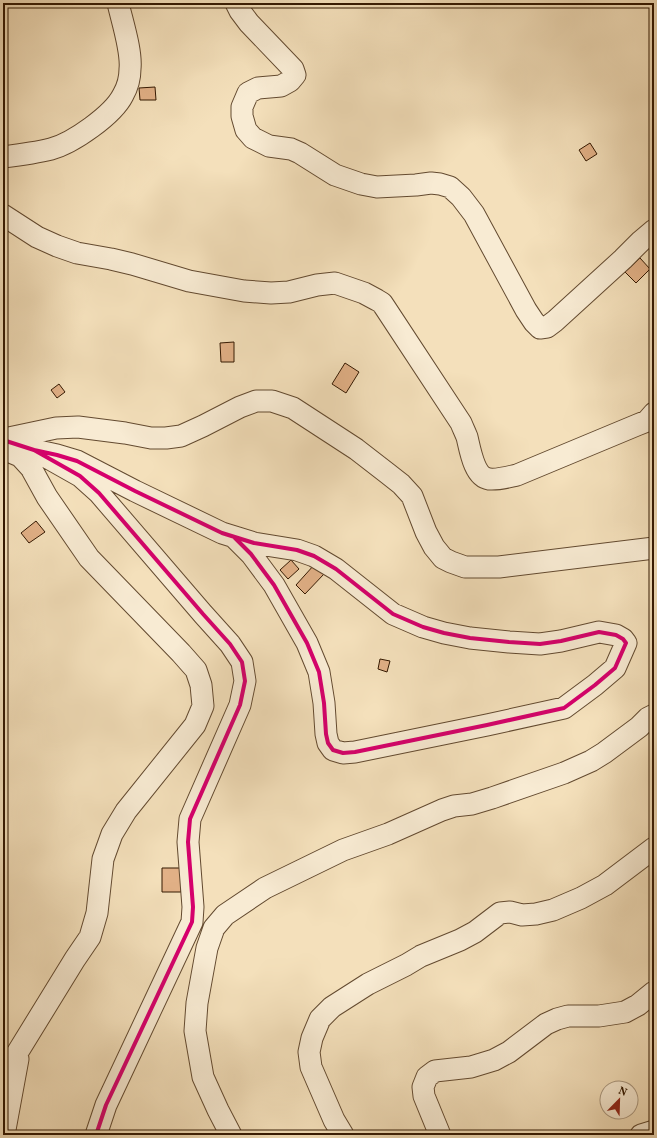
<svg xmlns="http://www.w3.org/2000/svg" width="657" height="1138" viewBox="0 0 657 1138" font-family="Vollkorn,serif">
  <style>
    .building { fill: #e2b187; stroke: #331801 }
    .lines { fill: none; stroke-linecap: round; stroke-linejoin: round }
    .minor-casing { stroke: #634a30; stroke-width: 23 }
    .minor { stroke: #f8ebd3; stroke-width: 21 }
    .cycleway-casing { stroke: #f8ebd3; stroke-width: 6 }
    .cycleway { stroke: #d6006c; stroke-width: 4 }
  </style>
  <rect width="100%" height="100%" fill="#f4e0bb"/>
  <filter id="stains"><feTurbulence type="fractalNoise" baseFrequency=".005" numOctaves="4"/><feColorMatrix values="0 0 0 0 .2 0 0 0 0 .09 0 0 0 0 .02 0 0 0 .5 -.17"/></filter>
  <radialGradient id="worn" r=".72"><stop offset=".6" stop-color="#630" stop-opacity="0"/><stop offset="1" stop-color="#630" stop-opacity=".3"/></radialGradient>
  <path class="building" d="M155,87L156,100H140L139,88Z
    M590,143L597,154L586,161L579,150Z
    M640,258L650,269L636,283L625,272Z
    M234,342V362H221L220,343Z
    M345,363L359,372L346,393L332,384Z
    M59,384L65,392L57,398L51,390Z
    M36,521L45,532L29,543L21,533Z
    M291,560L299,569L288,579L280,570Z
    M314,565L324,574L305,594L296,585Z
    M380,659L390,661L387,672L378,669Z
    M162,868H181V892H162Z"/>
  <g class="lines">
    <defs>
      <path id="minor" d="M236,3L240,11L249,23L293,69L295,75L290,81L281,86L258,88L248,93L242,107V116L246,130L253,138L269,146L291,149L300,153L335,175L361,184L377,187L416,185L431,183L440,184L450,187L461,197L474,214L526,310L534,322L540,328L547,327L555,321L623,259L641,241L654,230
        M3,157C19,155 35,153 51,149C73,143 113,115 123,95C127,88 130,77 130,69C132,51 122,21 118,3
        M3,215L37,237L57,246L77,253L111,259L132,264L189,281L244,291L271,293L289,292L317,285L335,283L364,293L377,300L382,303L386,309L461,423C463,428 465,432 467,437C470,449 474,477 489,479C498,480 508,477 517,475L637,425L647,421L654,413
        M4,439L56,428L78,427L125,433L151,438H166L181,436L203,426L240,407L256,401H272L293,408L356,449L387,473L401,484L412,496L426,532L434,547L443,558L451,562L465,567H499L654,548
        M3,440L34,450L80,476L99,493L203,614L230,644L242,662L245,681L240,705L190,819L188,842L193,907L192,922L106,1105L96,1135
        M3,449L20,456L31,468L47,497L89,558L181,653L196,670L201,685L203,706L195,725L126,811L112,834L103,859L97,913L90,937L75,959L3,1076
        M34,450L57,455L77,461L135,491L222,533L254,543L297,550L314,556L336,569L393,614L423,627L444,633L470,638L509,642L540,644L561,641L599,632L616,635L623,639L626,643L615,668L595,685L564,708L487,725L355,752L343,753L333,750L328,743L326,734L324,703L319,672L307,643L274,585L251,554L235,538
        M4,1135L18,1059
        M231,1135L218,1110L203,1077L195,1031L197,1003L207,948L214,928L225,915L265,888L343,850L388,834L442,810L454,806L472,804L492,798L564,773L591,761L604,753L639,727L648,718L654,715
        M343,1135L334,1120L311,1067L309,1052L312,1038L320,1019L332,1007L368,984L406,965L421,956L460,940L475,932L500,913L510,912L522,915L536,914L553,910L581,898L605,885L654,848
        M440,1135L424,1096L423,1087L427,1077L435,1071L471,1067L494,1060L509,1052L546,1024L557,1019L568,1016H599L625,1012L638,1005L654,992
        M641,1135L654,1131"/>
    </defs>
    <use href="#minor" class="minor-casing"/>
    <use href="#minor" class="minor"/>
    <defs>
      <path id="cycleway" d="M3,440L34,450L80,476L99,493L203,614L230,644L242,662L245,681L240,705L190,819L188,842L193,907L192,922L106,1105L96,1135
        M34,450L57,455L77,461L135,491L222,533L254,543L297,550L314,556L336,569L393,614L423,627L444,633L470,638L509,642L540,644L561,641L599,632L616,635L623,639L626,643L615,668L595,685L564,708L487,725L355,752L343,753L333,750L328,743L326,734L324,703L319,672L307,643L274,585L251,554L235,538"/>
    </defs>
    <use href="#cycleway" class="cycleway-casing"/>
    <use href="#cycleway" class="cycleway"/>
  </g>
  <rect width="657" height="1138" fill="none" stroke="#f4e0bb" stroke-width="16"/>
  <rect x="4" y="4" width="649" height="1130" fill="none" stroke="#331801" stroke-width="2"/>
  <rect x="8" y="8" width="641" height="1122" fill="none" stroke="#331801"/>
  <g transform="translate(619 1100) rotate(23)"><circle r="19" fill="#f8ebd3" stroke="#a9977f"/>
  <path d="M0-3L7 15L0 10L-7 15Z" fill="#8f2418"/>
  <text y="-6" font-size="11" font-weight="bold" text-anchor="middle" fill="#331801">N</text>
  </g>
  <rect width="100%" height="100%" filter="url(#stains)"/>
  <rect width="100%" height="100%" fill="url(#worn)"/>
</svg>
